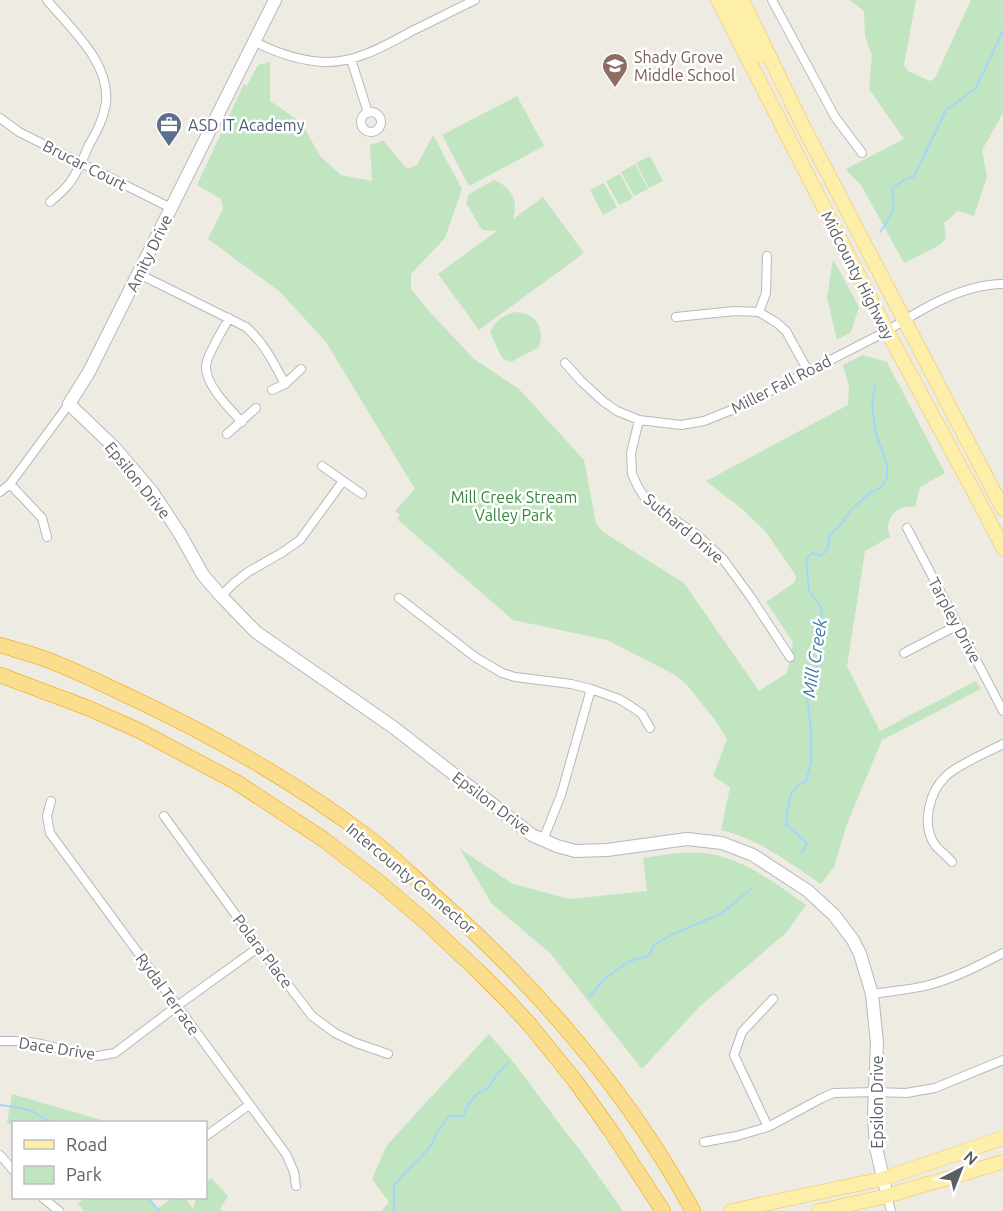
<svg xmlns="http://www.w3.org/2000/svg" width="1003" height="1211" viewBox="0 0 1003 1211" font-family="Ubuntu,sans-serif">
  <style>
    .green { fill: #c0e5c0 }
    .lines { fill: none; stroke-linecap: round; stroke-linejoin: round }
    .stream { stroke: #a4d6fd; stroke-width: 2 }
    .street-casing { stroke: #b6b9bd; stroke-width: 10 }
    .secondary-casing { stroke: #b5b8bd; stroke-width: 14 }
    .primary-casing { stroke: #eec45c; stroke-width: 15 }
    .highway-casing { stroke: #eba206; stroke-width: 16 }
    .street { stroke: #fff; stroke-width: 8 }
    .secondary { stroke: #fff; stroke-width: 12 }
    .primary { stroke: #fdefa9; stroke-width: 14 }
    .highway { stroke: #fade8e; stroke-width: 15 }
    .labels { text-anchor: middle; stroke-width: 5; stroke-linejoin: round; paint-order: stroke }
    .education-label { font-size: 16px; fill: #785e54; stroke: #fff; text-anchor: start }
    .service-label { font-size: 16px; fill: #4e5e75; stroke: #fff; text-anchor: start }
    .street-label { font-size: 16px; fill: #5b5f63; stroke: #fff }
    .park-label { font-size: 16px; fill: #38863b; stroke: #fff }
    .water-label { font-size: 18px; font-style: italic; fill: #4277ae; stroke: #fff }
  </style>
  <rect width="100%" height="100%" fill="#eeebe3"/>
  <path class="green" d="M849,0H916L904,65L908,71L930,81L935,78L971,0H1003V113L982,150L987,177L974,216L958,211L944,223L946,238L940,245L904,263L861,185L848,172L846,169L904,139L869,89L872,55L865,37L864,13L863,10Z
    M269,62H270V101L301,122L320,156L341,175L372,181L370,144L378,143L383,140L407,169L417,165L433,135L462,189L445,238L411,274V289L427,309L474,359L519,389L584,460L596,523L603,532L684,583L759,691L787,673L793,642L766,602L795,582L796,576L766,532L742,509L706,481L848,405L849,387L843,365L863,355L887,362L945,473L920,487L915,507C896,504 883,519 890,537L865,551L847,666L880,731L976,681L981,689L882,740L847,824L834,867L821,884C788,862 759,839 721,830L730,787L713,776L727,739L715,720L687,685L677,676L607,640L513,620L397,519L400,515L395,511L415,489L326,342L280,292L208,239L223,209L221,199L197,185L244,84L247,86L258,65Z
    M517,96L544,146L469,186L442,135Z
    M650,156L663,181L649,188L636,163Z
    M635,164L648,189L634,196L621,172Z
    M620,174L633,198L619,205L606,181Z
    M494,180C511,187 519,200 513,219L543,197L584,253L479,330L438,274L497,231L482,230L466,203L469,194Z
    M604,183L617,207L603,215L590,190Z
    M833,259L859,307L851,332L837,340L827,298Z
    M516,312C536,313 545,328 539,347L511,362L502,358L490,332C496,320 503,315 516,312Z
    M460,849L513,884L570,899L647,891L643,858C663,855 683,851 703,853C740,856 777,884 806,905L786,933L700,1006L642,1069L551,954L491,903Z
    M489,1034L515,1064L567,1134L580,1150L623,1211H381L389,1202L372,1179L387,1145Z
    M12,1094L108,1122H14L13,1125L7,1123Z
    M211,1178L228,1196L220,1209L222,1211H84L77,1203L88,1198H148L158,1208L173,1198H185L193,1209L196,1198H206V1183Z"/>
  <g class="lines">
    <path class="stream" d="M880,232C892,217 896,207 892,188L904,180L914,176L946,110L976,88L1003,31
      M802,853L807,844L793,830L786,825C788,808 787,787 806,781L811,762V730L806,688L817,671L822,609L809,591L806,559L812,553L821,556L828,549L829,535L838,528L850,511L868,494L880,488L887,479V465L876,434L872,407L875,384
      M589,997L603,981L616,970L630,961L649,956L654,945L671,935L722,913L752,888
      M0,1105L20,1108L32,1111L50,1122
      M148,1198L159,1211
      M394,1211V1186L405,1173L430,1147L438,1131L449,1116H463L467,1106L477,1094L488,1088L497,1074L508,1063"/>
    <defs>
      <path id="street" d="M47,0C70,28 110,62 106,102C104,118 97,131 89,145C83,158 77,175 67,186C62,192 56,197 50,202
        M772,0L835,117L862,153
        M255,42C277,53 300,61 325,62C356,63 386,45 412,31C433,21 454,10 475,0
        M351,59L368,113
        M361 122a10 10 0 1 1 20 0a10 10 0 1 1-20 0Z
        M0,118L19,132L171,208
        M139,274L246,327C264,343 274,363 285,384
        M759,312L766,293L767,256
        M676,317L735,311L759,312L777,323L786,331L808,371
        M229,318C223,330 207,354 206,366C205,385 230,409 242,422
        M565,363L581,381L604,402L617,411L639,420L681,425L704,421L739,407L887,331C920,310 962,284 1003,284
        M272,390L285,384L301,369
        M639,420L631,453L632,474L638,487L645,498L655,507L696,534L723,559L750,596L790,657
        M227,434L256,408
        M322,466L362,494
        M10,484L42,518L47,537
        M0,492L10,484L69,404
        M907,528L1003,711
        M221,596L234,583L248,572L283,552L300,540L343,481
        M399,598L475,657L502,673L515,677L571,684L591,689L619,699L632,707L642,714L650,728
        M904,653L958,625
        M51,801L47,816L50,833L286,1154L294,1172L296,1186
        M164,816L259,947L312,1016L335,1033L356,1043L388,1054
        M543,840L561,795L591,689
        M952,862C947,856 940,851 935,845C921,825 929,792 946,776C957,765 988,752 1003,744
        M872,994C891,991 910,990 929,985C955,978 980,965 1003,953
        M0,1041H23L41,1044L88,1056H98L115,1053L177,1006L259,947
        M768,1127L734,1055L742,1032L773,999
        M206,1136L249,1105
        M704,1142L737,1136L768,1127L822,1098L834,1093L875,1092L906,1093L935,1088L1003,1060
        M0,1155L14,1171
        M886,1192L891,1211
        M43,1198L59,1211"/>
      <path id="secondary" d="M275,0L89,372L69,404L114,447L153,493L180,534L203,575L221,596L256,632L393,727L532,835L557,846L575,851L607,850L687,839L722,843L753,855L808,891L834,915L853,940L860,954L872,994L877,1043L874,1115L876,1148L885,1186"/>
      <path id="primary" d="M718,0L887,331L981,505L1003,548
        M729,0L759,56
        M742,0L803,126L1003,509
        M731,1211L882,1179L1003,1138
        M819,1211L883,1197L1003,1162"/>
      <path id="highway" d="M0,645C16,650 32,654 48,660C74,670 99,682 124,694C210,734 294,781 369,838C390,854 409,873 428,890C533,982 626,1088 693,1211
        M0,675L88,708L140,731L236,782L323,839L380,883L427,923L480,973L506,999L530,1025L576,1082L611,1131L663,1211"/>
    </defs>
    <use href="#street" class="street-casing"/>
    <use href="#secondary" class="secondary-casing"/>
    <use href="#primary" class="primary-casing"/>
    <use href="#highway" class="highway-casing"/>
    <use href="#street" class="street"/>
    <use href="#secondary" class="secondary"/>
    <use href="#primary" class="primary"/>
    <use href="#highway" class="highway"/>
  </g>
  <defs>
    <symbol id="school-pin" viewBox="-11 -11 22 30"><path d="M0 17L-7.5 6A9.5 9.5 0 1 1 7.5 6Z" fill="#8d6e63" stroke="#fff"/><path d="M0-5L7-2L0 1L-7-2ZM-4 1L0 2.5L4 1V4Q0 6-4 4Z" fill="#fff"/></symbol>
    <symbol id="office-pin" viewBox="-11 -11 22 30"><path d="M0 17L-7.5 6A9.5 9.5 0 1 1 7.5 6Z" fill="#5c6f8a" stroke="#fff"/><path d="M-6-3h4V-5.5h4V-3h4V5H-6ZM-1-4.5V-3h2v-1.5ZM-6 0V1H6V0Z" fill="#fff"/></symbol>
  </defs>
  <g fill-rule="evenodd">
    <use href="#school-pin" x="600" y="51" width="30" height="40"/>
    <use href="#office-pin" x="154" y="110" width="30" height="40"/>
  </g>
  <g class="labels">
    <g class="education-label">
      <text x="634" y="63">Shady Grove<tspan x="634" dy="18">Middle School</tspan></text>
    </g>
    <g class="service-label">
      <text x="188" y="131">ASD IT Academy</text>
    </g>
    <g class="street-label">
      <text transform="translate(85 165) rotate(27)" y="6">Brucar Court</text>
      <text transform="translate(149 253) rotate(-64)" y="6">Amity Drive</text>
      <text transform="translate(858 275) rotate(63)" y="6">Midcounty Highway</text>
      <text transform="translate(781 384) rotate(-27)" y="6">Miller Fall Road</text>
      <text transform="translate(138 480) rotate(51)" y="6">Epsilon Drive</text>
      <text transform="translate(684 528) rotate(40)" y="6">Suthard Drive</text>
      <text transform="translate(955 620) rotate(62)" y="6">Tarpley Drive</text>
      <text transform="translate(492 803) rotate(37)" y="6">Epsilon Drive</text>
      <text transform="translate(411 878) rotate(40)" y="6">Intercounty Connector</text>
      <text transform="translate(263 951) rotate(53)" y="6">Polara Place</text>
      <text transform="translate(168 994) rotate(54)" y="6">Rydal Terrace</text>
      <text transform="translate(57 1048) rotate(9)" y="6">Dace Drive</text>
      <text transform="translate(877 1102) rotate(-90)" y="6">Epsilon Drive</text>
    </g>
    <g class="park-label">
      <text x="514" y="503">Mill Creek Stream<tspan x="514" dy="18">Valley Park</tspan></text>
    </g>
    <g class="water-label">
      <text transform="translate(815 658) rotate(-81)" y="6">Mill Creek</text>
    </g>
  </g>
  <rect x="12" y="1121" width="195" height="78" fill="#ffffff" stroke="#bdbfc1" stroke-width="1.5"/>
  <rect x="24" y="1140" width="30" height="9" fill="#fdefa9" stroke="#bdbfc1" stroke-width="1.5"/>
  <text x="66" y="1151" font-size="18" fill="#5b5f63">Road</text>
  <rect x="24" y="1166" width="30" height="18" fill="#c0e5c0" stroke="#bdbfc1" stroke-width="1.5"/>
  <text x="66" y="1181" font-size="18" fill="#5b5f63">Park</text>
  <g transform="translate(961 1169) rotate(42)" stroke="#ffffff" stroke-width="4.5" paint-order="stroke">
  <path d="M0-4.5L10 22L0 15L-10 22Z" fill="#5b5f63"/>
  <text y="-9" font-size="16" font-weight="bold" text-anchor="middle" fill="#5b5f63">N</text>
  </g>
</svg>
